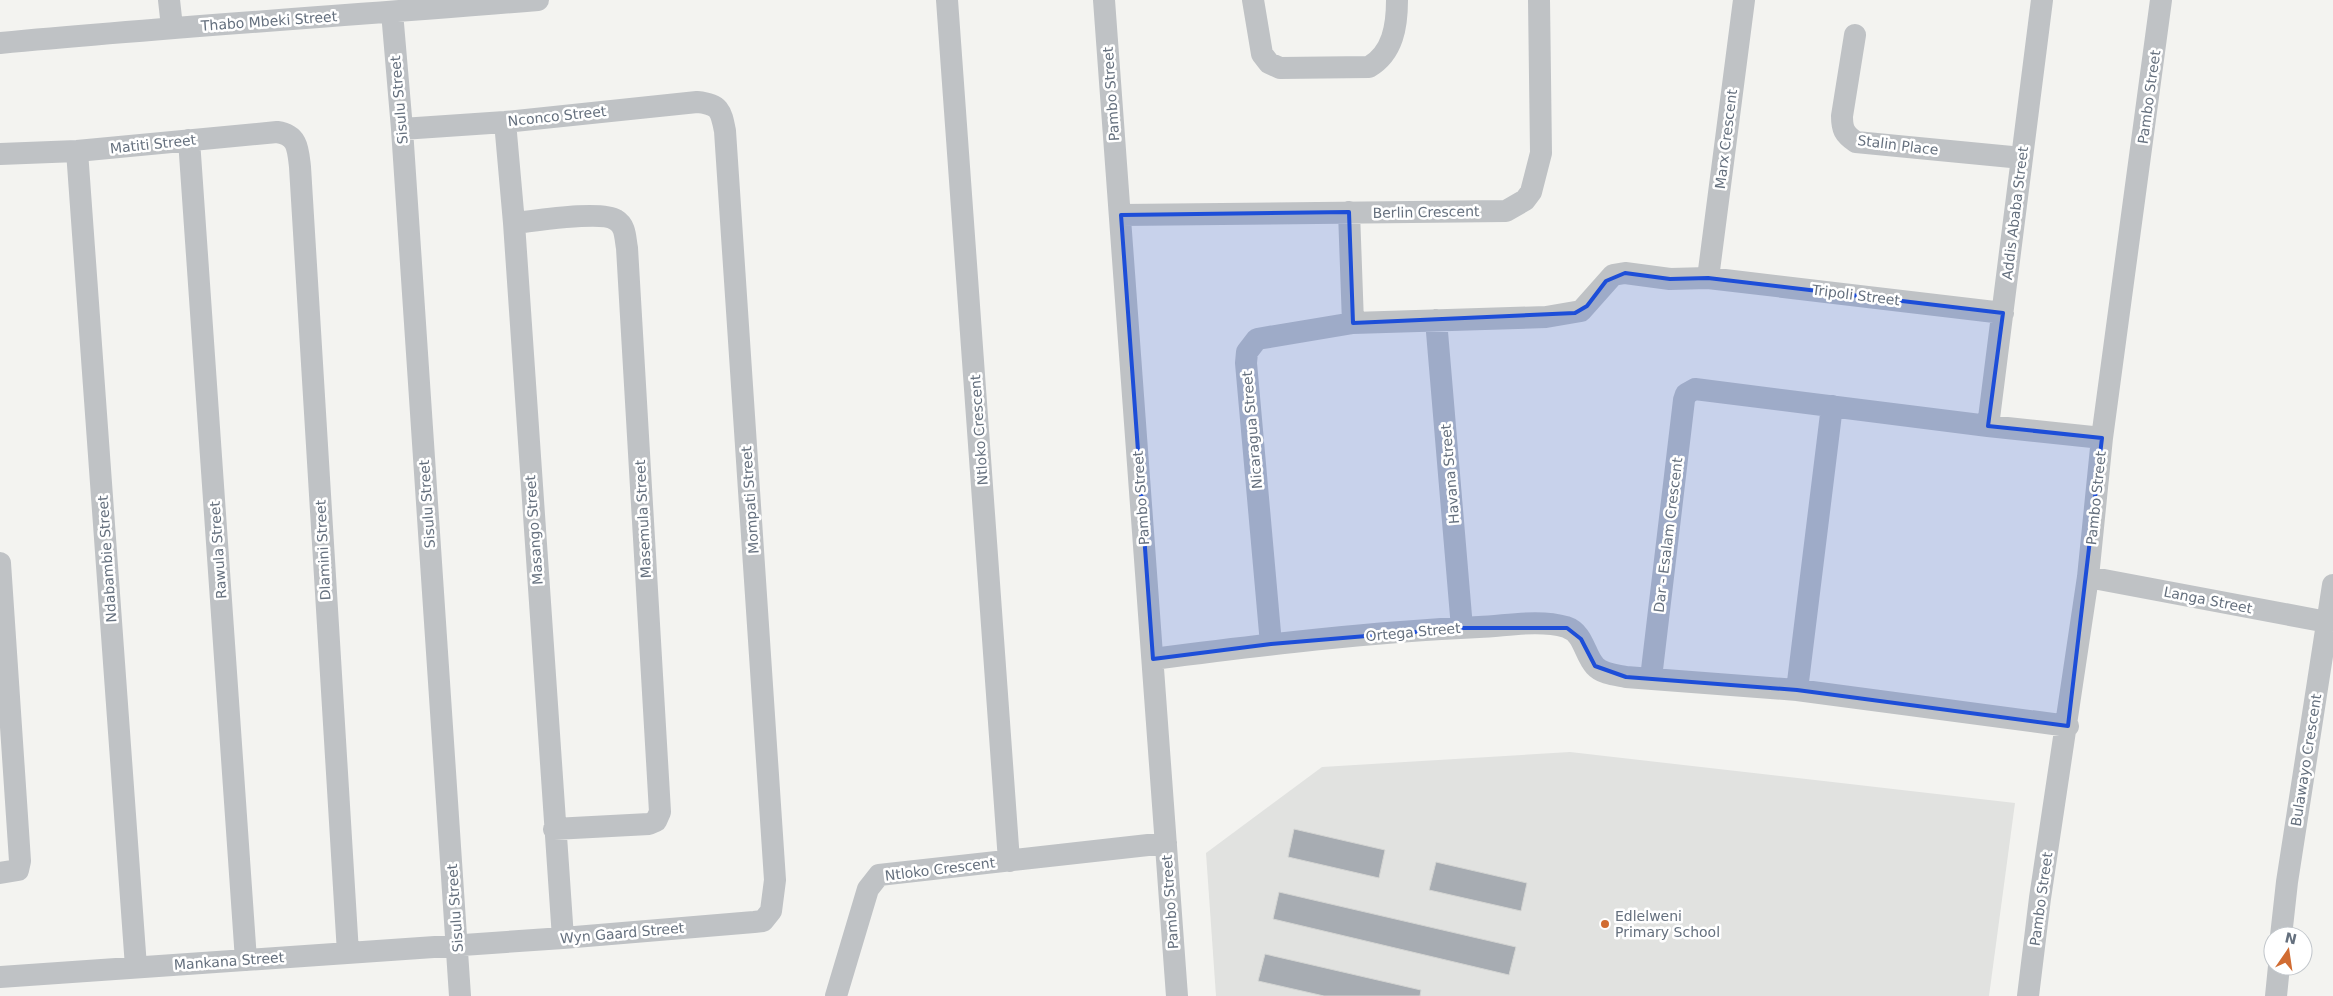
<svg xmlns="http://www.w3.org/2000/svg" width="2333" height="996" viewBox="0 0 2333 996" font-family="'DejaVu Sans',sans-serif">
  <style>
    .built { fill: #e1e2e0 }
    .building { fill: #a7acb2; stroke: #d4d5d3 }
    .lines { fill: none; stroke-linecap: round; stroke-linejoin: round }
    .minor { stroke: #bfc2c5; stroke-width: 22 }
    .marked { fill: #1d4ed8; fill-opacity: 0.2; stroke: #1d4ed8; stroke-width: 4; stroke-linejoin: round }
    .poi-dot { fill: #d16c32; stroke: #fff; stroke-width: 2 }
    .labels { text-anchor: middle; stroke-width: 5; stroke-linejoin: round; paint-order: stroke }
    .street-label { font-size: 14px; fill: #65707e; stroke: #fff }
    .poi-label { font-size: 14px; fill: #65707e; stroke: #fff; text-anchor: start }
  </style>
  <rect width="100%" height="100%" fill="#f3f3f0"/>
  <path class="built" d="M1570,752L2015,803L1989,996H1216L1206,853L1322,767Z"/>
  <path class="building" d="M1294,829L1385,850L1379,878L1288,857Z
    M1436,862L1527,883L1521,911L1429,890Z
    M1279,892L1516,947L1509,975L1273,919Z
    M1265,954L1421,990L1420,996H1324L1258,981Z"/>
  <g class="lines">
    <path class="minor" d="M169,0L172,27
      M947,0L1009,861
      M1104,0L1177,996
      M1253,0L1262,54L1269,63L1280,68L1369,67C1393,53 1397,26 1397,0
      M392,12L402,129L460,996
      M1855,35L1842,116C1842,129 1844,134 1856,142L2022,158
      M0,43C179,26 359,15 538,0
      M505,122L514,223L563,938
      M189,140L246,960
      M77,151L136,967
      M0,154L77,151L277,132C298,135 298,149 300,167L348,953
      M1349,212L1353,323
      M1121,215L1506,211L1525,200L1531,192L1541,153L1539,0
      M514,223C534,221 601,210 616,220C626,226 625,238 627,248L660,812L656,821L649,824L554,829
      M1708,278L1744,0
      M1436,320L1462,628
      M1988,426L2042,0
      M0,563L20,861L18,870L0,873
      M2088,577L2327,622
      M1271,644L1246,363L1247,352L1257,339L1353,323L1546,317L1581,311L1613,275L1625,273L1670,279L1708,278L2003,313
      M1153,659C1261,645 1370,632 1479,627C1506,626 1539,619 1566,627C1584,633 1584,654 1595,666C1602,674 1616,675 1626,677L1797,690L2068,726
      M1651,678L1684,400L1686,394L1695,389L1988,426L2102,438
      M1797,690L1832,406
      M2281,936L2287,882L2333,585
      M0,977L563,938L754,922L763,921L771,911L775,880L725,131C721,111 720,104 697,102L505,122L402,129
      M836,996L868,889L879,875L1166,843
      M2028,996L2040,898L2088,577L2102,438L2161,0
      M2276,996L2279,966"/>
  </g>
  <path class="marked" d="M1349,212L1353,323L1575,313L1587,306L1606,281L1625,273L1670,279L1708,278L2003,313L1988,426L2102,438L2068,726L1797,690L1626,677L1595,666L1581,639L1567,628H1462L1271,644L1153,659L1121,215Z"/>
  <circle class="poi-dot" cx="1605" cy="924" r="5"/>
  <g class="labels">
    <g class="street-label">
      <text transform="translate(269 21) rotate(-4)" y="5">Thabo Mbeki Street</text>
      <text transform="translate(1111 94) rotate(-94)" y="5">Pambo Street</text>
      <text transform="translate(2149 97) rotate(-82)" y="5">Pambo Street</text>
      <text transform="translate(399 100) rotate(-95)" y="5">Sisulu Street</text>
      <text transform="translate(557 116) rotate(-6)" y="5">Nconco Street</text>
      <text transform="translate(1726 139) rotate(-83)" y="5">Marx Crescent</text>
      <text transform="translate(153 144) rotate(-6)" y="5">Matiti Street</text>
      <text transform="translate(1898 145) rotate(7)" y="5">Stalin Place</text>
      <text transform="translate(1426 212) rotate(-1)" y="5">Berlin Crescent</text>
      <text transform="translate(2015 213) rotate(-83)" y="5">Addis Ababa Street</text>
      <text transform="translate(1856 295) rotate(7)" y="5">Tripoli Street</text>
      <text transform="translate(979 430) rotate(-94)" y="5">Ntloko Crescent</text>
      <text transform="translate(1252 430) rotate(-95)" y="5">Nicaragua Street</text>
      <text transform="translate(1450 474) rotate(-95)" y="5">Havana Street</text>
      <text transform="translate(1141 498) rotate(-94)" y="5">Pambo Street</text>
      <text transform="translate(2096 498) rotate(-84)" y="5">Pambo Street</text>
      <text transform="translate(750 500) rotate(-94)" y="5">Mompati Street</text>
      <text transform="translate(427 504) rotate(-94)" y="5">Sisulu Street</text>
      <text transform="translate(643 519) rotate(-93)" y="5">Masemula Street</text>
      <text transform="translate(534 530) rotate(-94)" y="5">Masango Street</text>
      <text transform="translate(1668 535) rotate(-83)" y="5">Dar - Esalam Crescent</text>
      <text transform="translate(218 550) rotate(-94)" y="5">Rawula Street</text>
      <text transform="translate(323 550) rotate(-93)" y="5">Dlamini Street</text>
      <text transform="translate(107 559) rotate(-94)" y="5">Ndabambie Street</text>
      <text transform="translate(2208 600) rotate(11)" y="5">Langa Street</text>
      <text transform="translate(1413 632) rotate(-5)" y="5">Ortega Street</text>
      <text transform="translate(2306 760) rotate(-81)" y="5">Bulawayo Crescent</text>
      <text transform="translate(940 869) rotate(-7)" y="5">Ntloko Crescent</text>
      <text transform="translate(2041 899) rotate(-82)" y="5">Pambo Street</text>
      <text transform="translate(1170 902) rotate(-94)" y="5">Pambo Street</text>
      <text transform="translate(455 908) rotate(-94)" y="5">Sisulu Street</text>
      <text transform="translate(622 933) rotate(-5)" y="5">Wyn Gaard Street</text>
      <text transform="translate(229 961) rotate(-4)" y="5">Mankana Street</text>
    </g>
    <g class="poi-label">
      <text x="1615" y="921">Edlelweni<tspan x="1615" dy="16">Primary School</tspan></text>
    </g>
  </g>
  <g transform="translate(2288 951) rotate(13)"><circle r="24" fill="#ffffff" stroke="#c1c6cb"/>
  <path d="M0-4L9 19L0 12L-9 19Z" fill="#d16c32"/>
  <text y="-8" font-size="14" font-weight="bold" text-anchor="middle" fill="#65707e">N</text>
  </g>
</svg>
